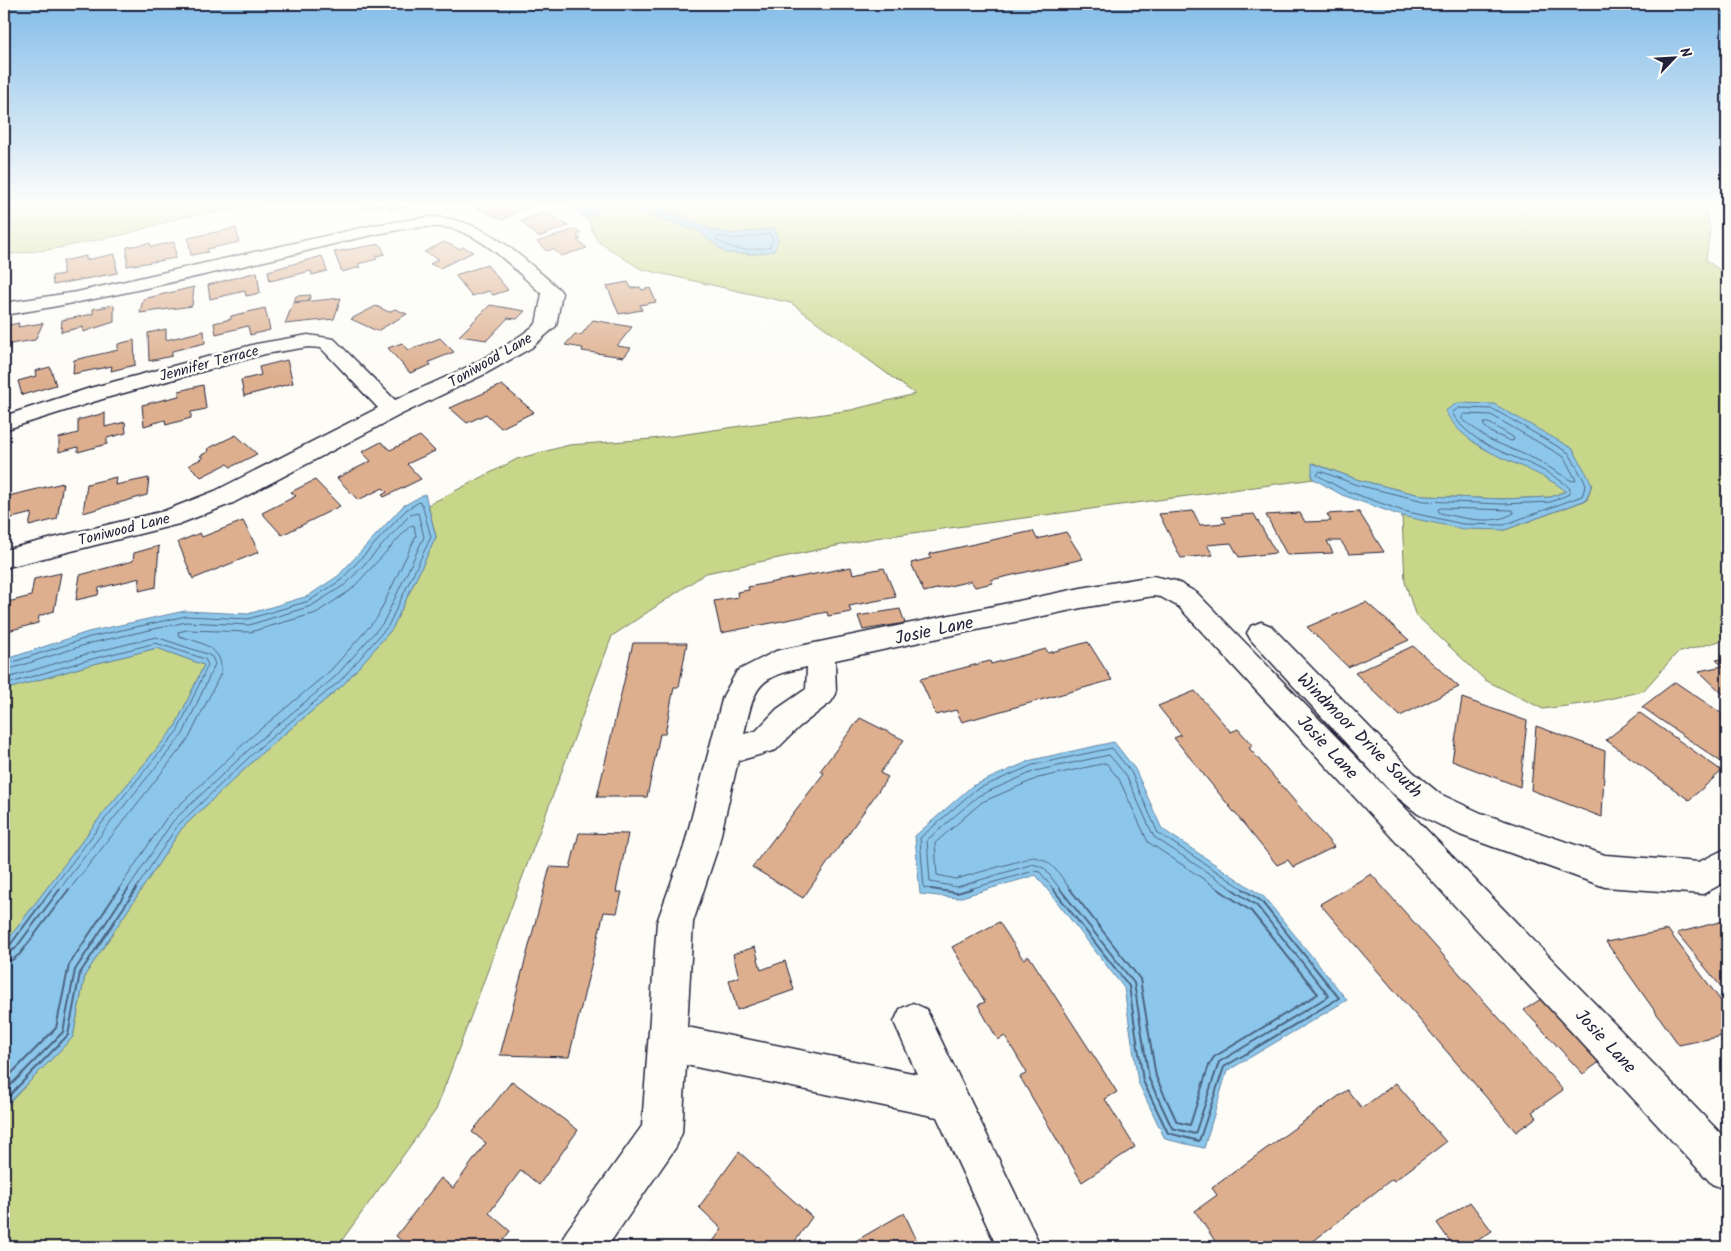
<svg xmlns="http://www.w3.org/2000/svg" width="1731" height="1251" viewBox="0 0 1731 1251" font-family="Kalam,sans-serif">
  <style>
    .green { fill: #c8d68a; stroke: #757c62 }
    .water { fill: #8cc7eb; stroke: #6285a5 }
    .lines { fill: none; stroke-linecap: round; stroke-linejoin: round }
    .shore-far1 { stroke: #4c6481; stroke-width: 1 }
    .shore { stroke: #4c6481; stroke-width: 2 }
    .building { fill: #ddaf8e; stroke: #22223b }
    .minor-casing { stroke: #22223b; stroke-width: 3 }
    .minor { fill: #fdfcf7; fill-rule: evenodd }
    .labels { text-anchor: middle; stroke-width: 5; stroke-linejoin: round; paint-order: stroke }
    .far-street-label { font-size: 15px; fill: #22223b; stroke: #fdfcf7 }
    .street-label { font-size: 18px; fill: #22223b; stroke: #fdfcf7 }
  </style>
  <rect width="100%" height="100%" fill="#fdfcf7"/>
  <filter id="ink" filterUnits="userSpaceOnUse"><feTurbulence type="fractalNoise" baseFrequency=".02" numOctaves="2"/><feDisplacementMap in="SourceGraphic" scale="10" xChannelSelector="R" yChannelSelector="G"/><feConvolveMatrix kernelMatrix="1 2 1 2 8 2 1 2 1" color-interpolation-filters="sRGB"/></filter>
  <g filter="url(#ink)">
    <path class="green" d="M4,203H277L180,218L126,234L54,249L4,255Z
      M604,203H624L632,208L699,231L726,253L754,254L774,251L775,228L733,234L712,230L649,203H1727L1706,209L1710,230L1706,260L1727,275V639L1677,653L1643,691L1596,702L1543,709L1485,680L1415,614L1405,582L1402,516L1505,530L1587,500L1592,484L1532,470L1567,490L1551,497L1503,499L1424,496L1359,480L1313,463L1312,478L1314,479L875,538L706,573L612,636L436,1110L337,1247H4V1108L73,1037L85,975L182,828L264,751L343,685L392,629L436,537L428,505L517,459L569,445L652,439L851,410L915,394L791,303L641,269L597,241L587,218L599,212Z
      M157,648L204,665L175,727L101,816L4,945V690L86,666Z"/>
    <path class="water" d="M564,203H604L599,212L585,219Z
      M624,203H649L712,230L733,234L775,228L778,240L774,251L754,254L726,253L698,231L631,208Z
      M1457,403L1494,404L1573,449L1592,484L1586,500L1505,530L1463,529L1402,516L1342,495L1312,478V463L1359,480L1424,496L1503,499L1551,497L1566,491C1527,461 1470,457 1445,411Z
      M425,494L436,537L392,629L343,685L264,751L182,828L85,975L73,1037L4,1108V945L101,816L175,727L204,665L157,648L86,666L4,690V660L88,632L185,611L248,614L308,596L338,576L403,506Z
      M1114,742L1135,769L1162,829L1264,897L1347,1000L1227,1071L1204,1148L1165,1139L1138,1082L1124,988L1036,875L958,898L920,894L915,836L972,786L1032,760Z"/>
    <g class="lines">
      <path class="shore-far1" d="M770,234L773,239L770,247C751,251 732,252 716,239L718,236L734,239Z
        M1459,408L1493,409L1569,453L1586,484L1582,496L1504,525L1463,524L1403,511L1344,490L1317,475L1320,471L1357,485L1424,501L1503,504L1551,502L1569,494L1570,489C1565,482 1556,478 1548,473C1515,454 1473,448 1452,413Z
        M1464,414L1491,415L1564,457L1576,480L1572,481L1537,460L1488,439L1462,419Z
        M1484,423H1489L1513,437L1514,440L1511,441L1492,433L1484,426Z
        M1441,508L1512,510L1514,513C1493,526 1463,518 1440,513L1438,510Z
        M4,665L90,637L186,616L248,619L309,601L341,580L406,510L419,502L422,504L431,537L388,626L340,681L260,747L178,825L135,890
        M4,671L91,643L186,622L249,625L311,606L346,584L410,515L418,513L424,537L383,623L335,677L256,743L173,821L127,890
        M4,679L83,655L156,637L207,654L212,657L215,664L183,734L110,823L59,890
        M4,685L84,661L156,643L205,659L208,665L178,730L105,819L51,890
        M69,890L189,738L221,673C224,647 199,642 179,636L178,632L187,630L250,632L316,613L351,590L410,526L414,525L416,536L377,618L330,671L251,737L167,817L118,890
        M939,890L924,888L920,838L975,790L1033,765L1112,748L1131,772L1158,833L1245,890
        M966,890L1034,871L1040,872L1054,890
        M1061,890L1044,868L1033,864L957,887L930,882L927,840L978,796L1035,771L1109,755L1126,775L1154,837L1234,890
        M1071,890C1060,876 1052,859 1033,857L956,879L937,875L935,843L982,802L1038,778L1106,763L1119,779L1148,842L1220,890"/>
      <path class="shore" d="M931,889L957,893L971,889
        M1053,889L1129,986L1143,1081L1168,1133L1199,1141L1224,1067L1339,998L1261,901L1243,889
        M1060,889L1134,983L1149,1079L1172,1128L1195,1134L1219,1062L1329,996L1257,906L1232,889
        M1070,889L1140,979L1156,1077L1177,1122L1190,1125L1209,1065L1214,1057L1318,994L1251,911L1218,889
        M4,947L10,945L52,889
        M4,954L15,949L60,889
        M4,961L12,960L20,954L69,889
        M4,1081L56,1028L69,965L119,889
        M4,1092L63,1032L75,970L128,889
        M4,1101L68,1035L80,973L136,889"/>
    </g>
    <path class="building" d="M361,203H404L406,207L389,210L387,204L364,209Z
      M486,203H529L532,204L503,220L476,208Z
      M547,212L568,226L538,237L521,221Z
      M236,228L239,242L207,249L208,252L191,255L188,238Z
      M576,229L581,233L577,235L581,239L577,240L587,248L561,256L553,249L547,251L537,242Z
      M174,242L176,258L127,266V247L150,243L151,247Z
      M444,242L459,249L463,247L473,252L440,268L430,264L439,259L424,252Z
      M380,244L385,254L376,256L377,259L358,264L360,267L342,272L334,252Z
      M115,254L117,273L53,285L52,276L63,274V261L86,256V260Z
      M322,256L327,271L312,275L311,271L270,281L268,271Z
      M487,265L508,290L493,295L489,291L472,296L455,275Z
      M257,272L260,293L246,296L245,291L210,299L208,285Z
      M628,282L631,288L640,287L642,290L650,288L656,302L640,305L642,310L619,314L607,286Z
      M194,287L192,306L140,313L143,299Z
      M311,295L309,300L294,302L296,296Z
      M341,298L334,319L285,324L293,303Z
      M114,305V322L83,332V327L61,332L62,320L93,314V309Z
      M490,305L525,311L517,319L508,318L487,340L459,336Z
      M376,306L389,312L395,309L407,314L377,331L351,319Z
      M265,308L270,330L250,335L248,326L216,334L214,323L231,319V316Z
      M593,320L632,327L617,346L631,348L624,357L582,351L583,348L565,345L575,334L581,335Z
      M19,323L18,327L43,323L35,340L4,345V326Z
      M166,329V340L204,331L205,343L172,351V356L149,361L148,333Z
      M440,338L454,352L429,362L431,365L410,373L388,348L402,343L409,350Z
      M134,340L135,365L111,371L112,366L73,374L74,360L118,350V344Z
      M287,360L293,383L244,396L241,380L261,375L259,367Z
      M50,367L56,385L22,395L18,381L36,376L35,371Z
      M203,385L206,409L191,412V418L166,425L165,420L144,426L142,405L179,396V391Z
      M502,385L534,412L501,428L486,414L467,423L450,408Z
      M105,413V427L125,422L126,433L107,438V444L78,452V447L59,452V438L78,433V420Z
      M236,435L257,454L231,467L227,464L201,477L189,465L203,458L200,456L209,451L207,449Z
      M420,436L435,451L407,464L421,479L384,497L382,495L387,492L383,488L358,500L337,478L371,461L362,452L381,442L390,450Z
      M116,477L115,485L149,478L147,495L83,513L87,484Z
      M315,480L340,506L282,535L262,513L296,496L291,492Z
      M63,483L57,519L29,526L32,513L4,520V497Z
      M1193,511L1200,525L1226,523L1222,517L1254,514L1276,553L1239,557L1231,543L1207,545L1213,555L1181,558L1159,514Z
      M1359,512L1384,552L1349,554L1341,541H1327L1333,553L1287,555L1266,515L1300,513L1305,522L1331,521L1327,514Z
      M243,521L259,552L193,579L178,542L200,533L202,537Z
      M1033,531L1037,539L1066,532L1083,559L991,580L993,583L975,587L971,581L924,592L911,563L931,558L929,554Z
      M159,546L156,587L139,591L140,578L99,588L98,595L76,600L80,575L133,561L134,553Z
      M851,567L853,574L884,568L896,597L849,606L851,612L828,616L827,612L721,633L714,601L738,597L737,592L749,590L748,587Z
      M61,573L54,611L39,616L38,623L4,632V603L31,596L34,579Z
      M1366,602L1409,640L1348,667L1307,627Z
      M900,609L905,623L863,630L858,616Z
      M1088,642L1112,680L962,722L956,710L936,715L920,679L990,661L991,664L1046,649L1048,653Z
      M633,643H687L679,687H674L665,734H660L647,797H597Z
      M1413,646L1459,687L1400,716L1355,673Z
      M1727,658V698L1699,671L1723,666L1716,660Z
      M1675,682L1727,717V766L1642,707Z
      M1195,691L1231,732L1238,729L1253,746L1249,748L1334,847L1293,867L1288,860L1277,865L1174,738L1181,735L1158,706Z
      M1462,698L1527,721L1520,787L1452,761Z
      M1640,713L1722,771L1689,800L1606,740Z
      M860,718L904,740L880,773L888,777L803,898L752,867L824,773L820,771Z
      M1536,726L1605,751L1602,817L1531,790Z
      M579,833L628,834L616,892H622L617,913L604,912L569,1057L500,1055L550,867L570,868Z
      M1371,874L1563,1090L1532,1112L1537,1117L1516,1132L1320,904Z
      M1727,920V994L1677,933Z
      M999,922L1023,959L1029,956L1117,1092L1105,1099L1135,1147L1082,1182L1020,1077L1027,1073L1005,1036L998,1040L978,1005L985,1002L952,947Z
      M1668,930L1727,1009V1035L1679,1045L1606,942Z
      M755,947L761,970L785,961L794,990L737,1010L729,980L739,977L733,954Z
      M1541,999L1601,1061L1583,1074L1524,1010Z
      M512,1081L578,1130L539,1185L521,1170L489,1213L510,1231L498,1247H409L396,1236L441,1178L453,1188L486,1143L472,1132Z
      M1396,1083L1446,1142L1394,1181L1392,1179L1306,1247H1219L1195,1211L1217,1195L1212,1188L1347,1090L1362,1108Z
      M739,1152L812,1217L791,1247H709L722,1229L699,1207Z
      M1470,1202L1492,1231L1468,1247H1454L1437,1223Z
      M904,1213L920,1247H845Z"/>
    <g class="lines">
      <defs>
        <path id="minor" d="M429,217C484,217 520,256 559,289L562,293L556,326L531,348L483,375L400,415L233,503L179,524L4,568V550L164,511L215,491L378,408L321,348L308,347L265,354L106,398L4,430V416L90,388L256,344L308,335L334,339L395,400C444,378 494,358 536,324L542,294C517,272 488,239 454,229C417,219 329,246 290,255C195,277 101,300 4,315V303L77,292L374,225Z
          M1153,576L1176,581L1197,593L1727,1140V1190L1712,1184L1179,607L1161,597L1153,596L1081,608L835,660L836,694L831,702L799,727L776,750L738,761L718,847L693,922L687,1027L917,1074L894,1022L900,1009L913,1003L926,1009L1041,1247H997L937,1117L686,1065L682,1133L676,1147L607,1247H559L566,1232L642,1126L657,922L684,847L723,696L737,671L776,651L1081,588ZM807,667L806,689L777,709L756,731L744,734C755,686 756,677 807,667Z
          M1261,622L1271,626L1413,772L1440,794L1481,813L1605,855L1699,862L1727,848V881L1703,894L1605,887L1460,835L1418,814L1391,792L1251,640L1247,633L1251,626Z"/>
      </defs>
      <use href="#minor" class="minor-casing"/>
      <use href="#minor" class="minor"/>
    </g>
  </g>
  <linearGradient id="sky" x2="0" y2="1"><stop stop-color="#83bce9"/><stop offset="0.54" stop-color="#fefefb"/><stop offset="1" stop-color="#fefefb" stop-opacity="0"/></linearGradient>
  <rect width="1731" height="378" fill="url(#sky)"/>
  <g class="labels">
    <g class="far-street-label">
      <text transform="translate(490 360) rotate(-30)" y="5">Toniwood Lane</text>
      <text transform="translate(209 363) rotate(-15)" y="5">Jennifer Terrace</text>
      <text transform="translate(124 529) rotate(-14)" y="5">Toniwood Lane</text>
    </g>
    <g class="street-label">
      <text transform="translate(934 630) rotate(-12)" y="6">Josie Lane</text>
      <text transform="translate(1360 735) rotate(45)" y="6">Windmoor Drive South</text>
      <text transform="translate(1328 747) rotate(47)" y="6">Josie Lane</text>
      <text transform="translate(1606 1041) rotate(47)" y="6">Josie Lane</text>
    </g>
  </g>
  <rect width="1731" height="1251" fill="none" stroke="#fdfcf7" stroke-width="20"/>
  <rect x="10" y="10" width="1711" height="1231" fill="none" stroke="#22223b" stroke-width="2" filter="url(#ink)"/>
  <g transform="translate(1674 58) rotate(65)" stroke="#fdfcf7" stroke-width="4" paint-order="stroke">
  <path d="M0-4L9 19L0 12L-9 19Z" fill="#22223b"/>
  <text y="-8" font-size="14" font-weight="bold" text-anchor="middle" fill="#22223b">N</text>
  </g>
</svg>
